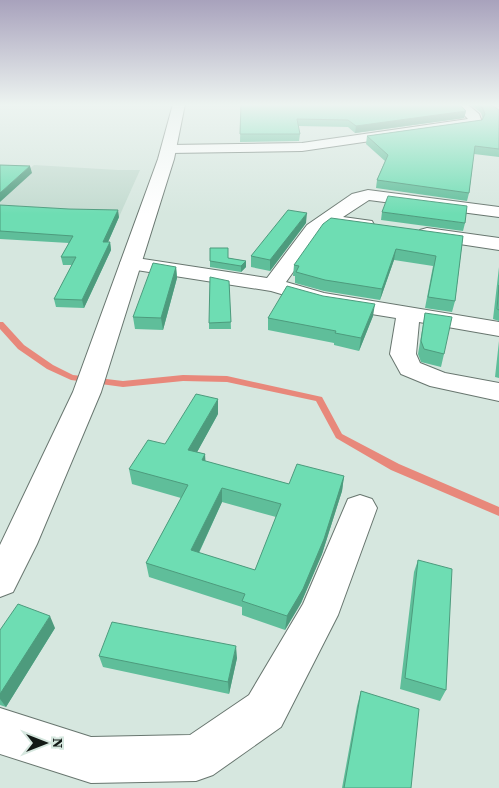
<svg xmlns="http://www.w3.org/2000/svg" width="499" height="788" viewBox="0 0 499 788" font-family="'Source Serif 4',serif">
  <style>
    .built { fill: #c3dbd0 }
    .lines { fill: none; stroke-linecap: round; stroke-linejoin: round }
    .stream { fill: #e8887b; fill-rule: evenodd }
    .minor-casing { stroke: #68766f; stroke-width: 2 }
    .tertiary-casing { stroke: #68766f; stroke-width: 2 }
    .minor { fill: #fff; fill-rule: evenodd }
    .tertiary { fill: #fff; fill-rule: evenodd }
    .wall { fill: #5fbe9a; fill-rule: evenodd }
    .shaded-wall { fill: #4d9b7d }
    .building { fill: #6eddb3; stroke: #4d9b7d; fill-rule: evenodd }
  </style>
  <rect width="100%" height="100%" fill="#d6e7df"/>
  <path class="built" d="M34,165L118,170H140L119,217H82L0,211V195Z"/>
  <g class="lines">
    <path class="stream" d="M0,322H3L24,345L53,365L73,375L123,381L183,375L227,376L322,397L342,434L399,464L499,507V516L391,470L336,438L316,401L227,382L183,381L123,387L71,380L47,369L18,349L0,329Z"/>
    <defs>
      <path id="minor" d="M454,104H467L479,114L482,122L480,125L302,151L169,153L164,152L162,149L164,146L169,145L302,143L468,119Z
        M368,190L499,207V217L369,200L343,217L372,221L374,225L372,229L365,231L331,226L321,233L286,282L324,293L499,322V336L419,322L416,354L420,363L445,373L499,383V401L430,386L401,374L390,354L396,318L322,306L271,291L130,269L123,267L120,263L123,259L130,257L267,278L307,225L352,194Z
        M427,228L499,238V250L420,238L417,234L420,230Z
        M360,495L372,499L377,508L338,615L281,727L213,775L196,781L91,783L0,754V708L91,737L190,735L249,695L303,604L348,499Z"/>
      <path id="tertiary" d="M173,104H185L174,159L101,392L37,544L13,592L0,597V545L73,392L158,159Z"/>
    </defs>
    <use href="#minor" class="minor-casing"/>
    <use href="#tertiary" class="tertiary-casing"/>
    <use href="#minor" class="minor"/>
    <use href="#tertiary" class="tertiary"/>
  </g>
  <path class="wall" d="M5,104H151L150,105Z
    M241,104L466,111L464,118L355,133L348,127L298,126L300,134L299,141L240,142Z
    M470,104H490L499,110V157L474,154L469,193L467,201L376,188L377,180L385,161L366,144L367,136L482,120L483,119L481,113Z
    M0,205L119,217L108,242H110L111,250L84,308L56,307L54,299L72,265H63L61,257L69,243L0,239Z
    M382,212L465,223L463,231L381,220Z
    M306,223L270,271L251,267V256Z
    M463,236L455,301L452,312L425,308L433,266L394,260L380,300L324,291L295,283V276H293L294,265Z
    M228,258L246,261V267L241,272L210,267V261Z
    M176,267L177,278L163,330L135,329L133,317Z
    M499,267V321L493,319Z
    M229,281L231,329H209V323Z
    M425,313L444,354L441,367L421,362L418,354Z
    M373,316L359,351L334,345V343L268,330V318Z
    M499,341V378L495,377Z
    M218,414L197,452L205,454V461L289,484L344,476L342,491L322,554L301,603L285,630L242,615V607L149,577L146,563L181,498L132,484L129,469L165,444ZM222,502L276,517L255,570L199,553Z
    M418,560L446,690L440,701L400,689L414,572Z
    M55,628L6,707L0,705V630Z
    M99,656L237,658L229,694L103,667Z
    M361,691L411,788H342L357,706Z"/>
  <path class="shaded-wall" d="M466,111L464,118L355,133L356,126Z
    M30,166L32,173L0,202V193Z
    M118,210L119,217L105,249L103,242Z
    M307,213L306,223L270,271V260Z
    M110,242L111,250L84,308L82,300Z
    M396,249L394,260L380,300L382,289Z
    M246,261V267L241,272V266Z
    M176,267L177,278L163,330L161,318Z
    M375,304L373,316L359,351L361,338Z
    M218,399V414L190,465L188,450Z
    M205,454L206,469L202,460Z
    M344,476L342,491L322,554L301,603L285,630L287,616Z
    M222,488V502L193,565L191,550Z
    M50,616L55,628L6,707L0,699V694Z
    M236,646L237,658L229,694L228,682Z"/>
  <path class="building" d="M241,104H459L466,111L356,126L348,120L297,119L300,134H240Z
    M479,104H490L499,110V149L475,146L469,193L377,180L388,155L367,136L482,120L485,114L482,107Z
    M0,165L30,166L0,193Z
    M388,196L467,206L465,223L382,212Z
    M0,205L69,209L118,210L103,242H110L82,300L54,299L76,257H61L73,236L0,231Z
    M288,210L307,213L270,260L251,256Z
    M331,218L463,236L455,301L428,297L436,256L396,249L382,289L325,280L296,272L299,266L294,265L323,224Z
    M210,248H228V258L246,261L241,266L210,261Z
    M153,263L176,267L161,318L133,317Z
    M210,277L229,281L231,322L209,323Z
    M499,285V310L497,309Z
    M287,286L323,296L375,304L361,338L335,333L336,331L268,318Z
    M425,313L452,317L444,354L424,349L421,341Z
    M196,394L218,399L188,450L205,454L202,460L289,484L297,464L344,476L324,539L303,589L287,616L242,601L245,594L146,563L188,485L129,469L148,440L165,444ZM222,488L281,504L255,570L191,550Z
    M418,560L452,569L446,690L405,678Z
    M18,604L50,616L0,694V630Z
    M112,622L236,646L228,682L99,656Z
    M361,691L419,709L411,788H344Z"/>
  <linearGradient id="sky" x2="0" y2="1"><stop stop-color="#a8a2bc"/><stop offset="0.49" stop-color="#edf4f1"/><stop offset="1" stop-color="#edf4f1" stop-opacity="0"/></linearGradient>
  <rect width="499" height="214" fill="url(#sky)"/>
  <g transform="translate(45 743) rotate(90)" stroke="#d6e7df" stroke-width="4" paint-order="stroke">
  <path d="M0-4L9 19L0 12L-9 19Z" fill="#131916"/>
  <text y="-8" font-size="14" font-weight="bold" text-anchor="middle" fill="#131916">N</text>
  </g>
</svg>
